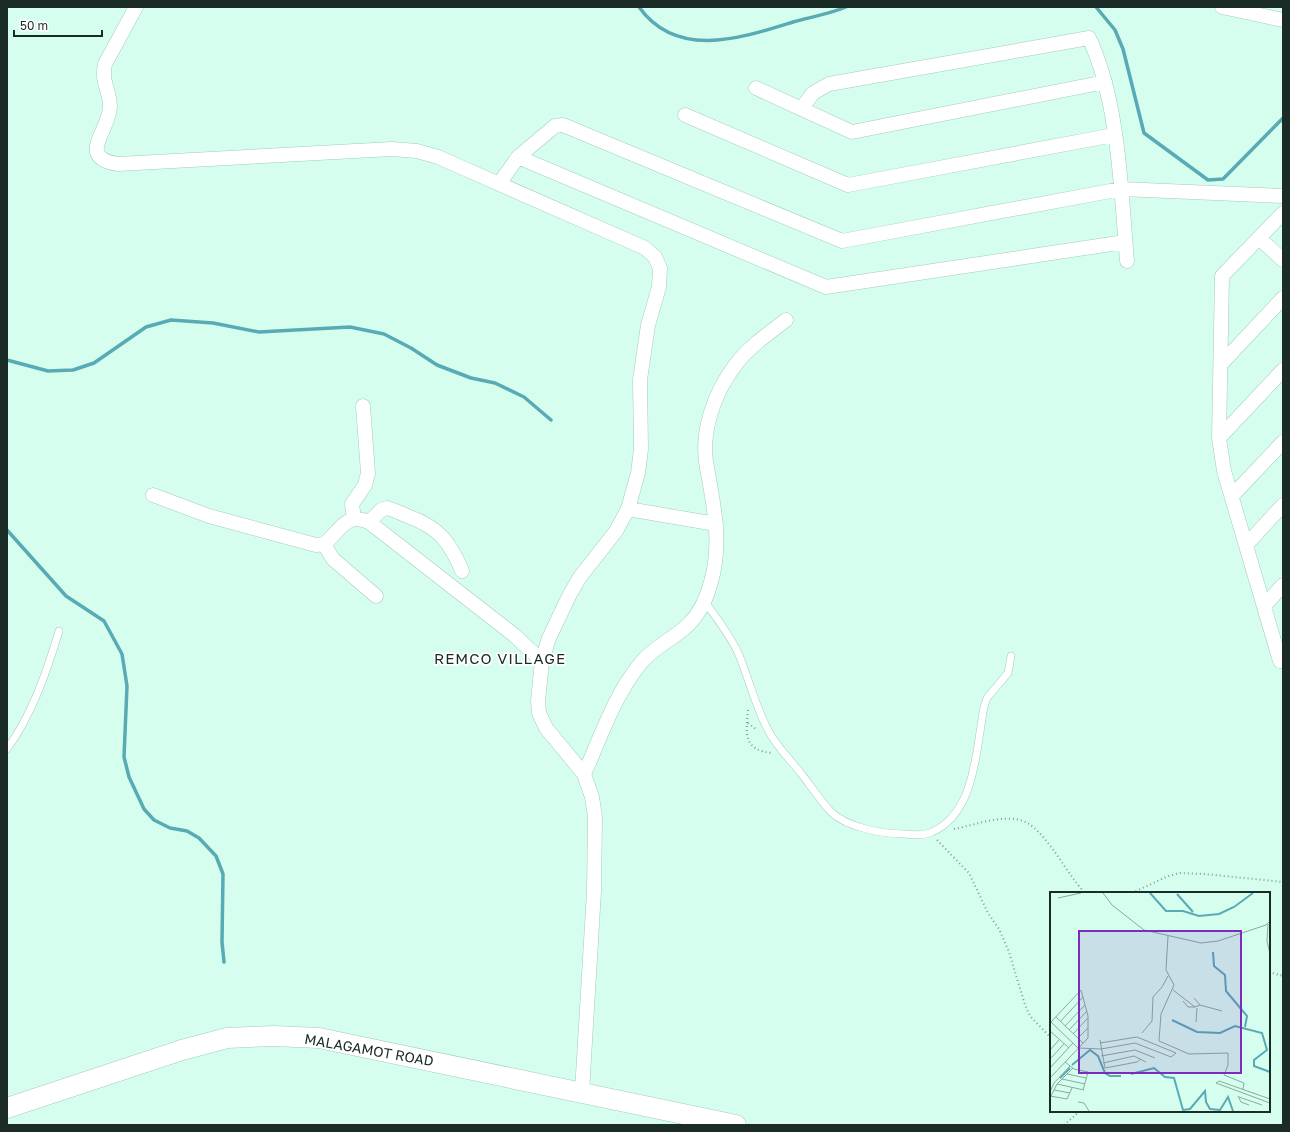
<svg xmlns="http://www.w3.org/2000/svg" width="1290" height="1132" viewBox="0 0 1290 1132" font-family="'Golos Text',sans-serif">
  <style>
    .lines { fill: none; stroke-linecap: round; stroke-linejoin: round }
    .stream { stroke: #58abb5; stroke-width: 3.5 }
    .lane-casing { stroke: #a4cbbc; stroke-width: 8 }
    .street-casing { stroke: #a4cbbc; stroke-width: 15 }
    .secondary-casing { stroke: #a4cbbc; stroke-width: 21 }
    .path { stroke: #809d93; stroke-width: 2; stroke-dasharray: 1 3; stroke-linecap: butt }
    .lane { stroke: #fff; stroke-width: 7 }
    .street { stroke: #fff; stroke-width: 14 }
    .secondary { stroke: #fff; stroke-width: 20 }
    .labels { text-anchor: middle; stroke-width: 3.5; stroke-linejoin: round; paint-order: stroke }
    .street-label { font-size: 14px; fill: #1b2b25; stroke: #fff }
    .neighbourhood-label { font-size: 15px; letter-spacing: 1px; fill: #1b2b25; stroke: #fff }
    .inset-river { fill: none; stroke: #58abb5; stroke-width: 2 }
    .inset-road { fill: none; stroke: #8baa9e; stroke-width: 1 }
    .view { fill: #7b2cbf; fill-opacity: 0.15; stroke: #7b2cbf; stroke-width: 2 }
    .inset-edge { fill: none; stroke: #1b2b25; stroke-width: 2 }
  </style>
  <rect width="100%" height="100%" fill="#d6feef"/>
  <g class="lines">
    <path class="stream" d="M639,7C677,60 741,38 793,22C811,17 829,14 846,7
      M1096,7L1115,30L1123,49L1144,133L1208,180L1223,179L1283,118
      M7,360L48,371L73,370L94,363L146,327L171,320L213,323L259,332L350,327L384,334L411,348L437,365L471,378L495,383L524,397L551,420
      M7,530L66,596L104,621L122,654L127,686L124,757L129,777L144,809L154,820L170,828L187,831L199,838L216,856L223,874L222,942L224,962"/>
    <defs>
      <path id="lane" d="M705,602C717,619 731,636 739,655C749,679 755,705 767,728C776,747 791,760 803,776C812,788 821,801 831,812C848,828 883,834 905,834C914,835 924,836 932,832C976,813 976,748 984,707L987,698L1008,673L1011,656
        M7,749C32,715 47,671 59,631"/>
      <path id="street" d="M136,7L105,64C101,83 110,90 110,107C109,131 76,158 118,164L392,149L417,151L438,157L645,248L655,257L660,268L659,287L648,325L640,380L641,449L638,473L628,509L616,531L580,577L570,594L549,638L542,661L538,701L539,713L546,728L584,774L592,797L595,817L594,891L582,1092
        M1222,7L1283,20
        M756,88L852,132L1105,82
        M801,109L813,93L829,84L1089,38C1119,101 1121,192 1127,261
        M685,115L848,185L1114,135
        M518,157L555,126L563,125L842,241L1121,189L1283,196
        M499,184L518,157L826,287L1125,242
        M1259,238L1283,260
        M1221,364L1283,298
        M1219,438L1283,370
        M153,495L209,516L316,545L324,544C340,532 344,512 369,522L514,635L542,661
        M1232,496L1283,442
        M628,509L716,524
        M354,519L352,504L365,485L368,473L363,406
        M369,522L381,510L387,508C395,510 402,514 410,517C439,528 450,542 462,571
        M324,544L333,559L376,596
        M1246,545L1283,505
        M1264,606L1283,585
        M1280,661L1224,471L1219,438L1222,276L1283,213
        M584,774C601,737 614,696 640,664C653,647 674,639 689,624C700,613 707,597 711,582C722,544 714,506 707,468C700,432 714,393 736,364C749,347 769,333 786,320"/>
      <path id="secondary" d="M7,1108L182,1050L227,1038L274,1036L319,1038L736,1125"/>
    </defs>
    <use href="#lane" class="lane-casing"/>
    <use href="#street" class="street-casing"/>
    <use href="#secondary" class="secondary-casing"/>
    <path class="path" d="M748,710C746,734 743,750 772,753
      M748,723L757,730
      M954,829C970,826 986,820 1002,819C1011,818 1022,819 1029,824C1050,838 1066,873 1085,893
      M937,840L969,873L988,913L999,929L1009,952L1025,1005L1030,1016L1051,1038
      M1132,893L1166,877L1179,873L1205,874L1283,882
      M1269,972L1283,976
      M1064,1125L1080,1111"/>
    <use href="#lane" class="lane"/>
    <use href="#street" class="street"/>
    <use href="#secondary" class="secondary"/>
  </g>
  <g class="labels">
    <g class="street-label">
      <text transform="translate(369 1050) rotate(10)" y="5">MALAGAMOT ROAD</text>
    </g>
    <g class="neighbourhood-label">
      <text x="500" y="664">REMCO VILLAGE</text>
    </g>
  </g>
  <g transform="translate(1050 892)">
    <rect width="220" height="220" fill="#d6feef"/>
    <path class="inset-river" d="M100,1L116,19H133L149,24L169,22L184,15L203,1M127,2L143,20M163,60L164,74L175,83L176,99L197,124L195,135M122,128L147,140L170,141L185,134L212,141L217,158L204,168V174L220,180M22,173L40,158L48,164L55,181L60,184H71M81,182L104,176L115,185L124,186L133,218L140,217L155,199L156,210L160,217L170,218L178,205L183,219M10,186L20,176"/>
    <path class="inset-road" d="M53,1L62,13L94,38L151,51L168,49L216,33L220,29M8,6L31,1M218,32L217,49L220,62M118,44L116,78L124,93L111,122L109,149L139,162L178,161V173L174,183L194,191L193,197M123,98L145,115L150,113M144,106L150,113L172,119M133,109L138,115H145M6,125L33,151M1,130L28,156L51,157L85,151L121,165L126,161M1,130L31,98M10,130L33,105M146,130L147,116M15,134L35,113M19,138L37,119M0,139L19,156M92,141L102,129L103,105L112,95L118,84M23,142L38,126M28,146L38,136M50,148L55,176L87,170L91,167M50,151L87,145L126,161M0,158L9,148M51,164L85,158L105,166M0,167L14,152M15,170L24,177L38,180L33,198M53,171L84,164L96,170M0,176L23,151M17,182L36,186M0,186L38,146V124L31,98M12,187L35,192M7,192L34,198M4,198L20,201M0,200L4,191L20,174M0,204L17,207L22,196M1,204L7,192L23,176M188,204L191,210L199,213M189,205L212,213M28,210L34,211L39,219M220,211L166,191L169,189L220,207"/>
    <path class="view" d="M29,39H191V181H29Z"/>
    <rect width="220" height="220" class="inset-edge"/>
  </g>
  <rect width="1290" height="1132" fill="none" stroke="#1b2b25" stroke-width="16"/>
  <path d="M14 30v6h88v-6" fill="none" stroke="#1b2b25" stroke-width="2"/>
  <text x="20" y="30" font-size="12" fill="#1b2b25" stroke="#ffffff" stroke-width="3" paint-order="stroke">50 m</text>
</svg>
